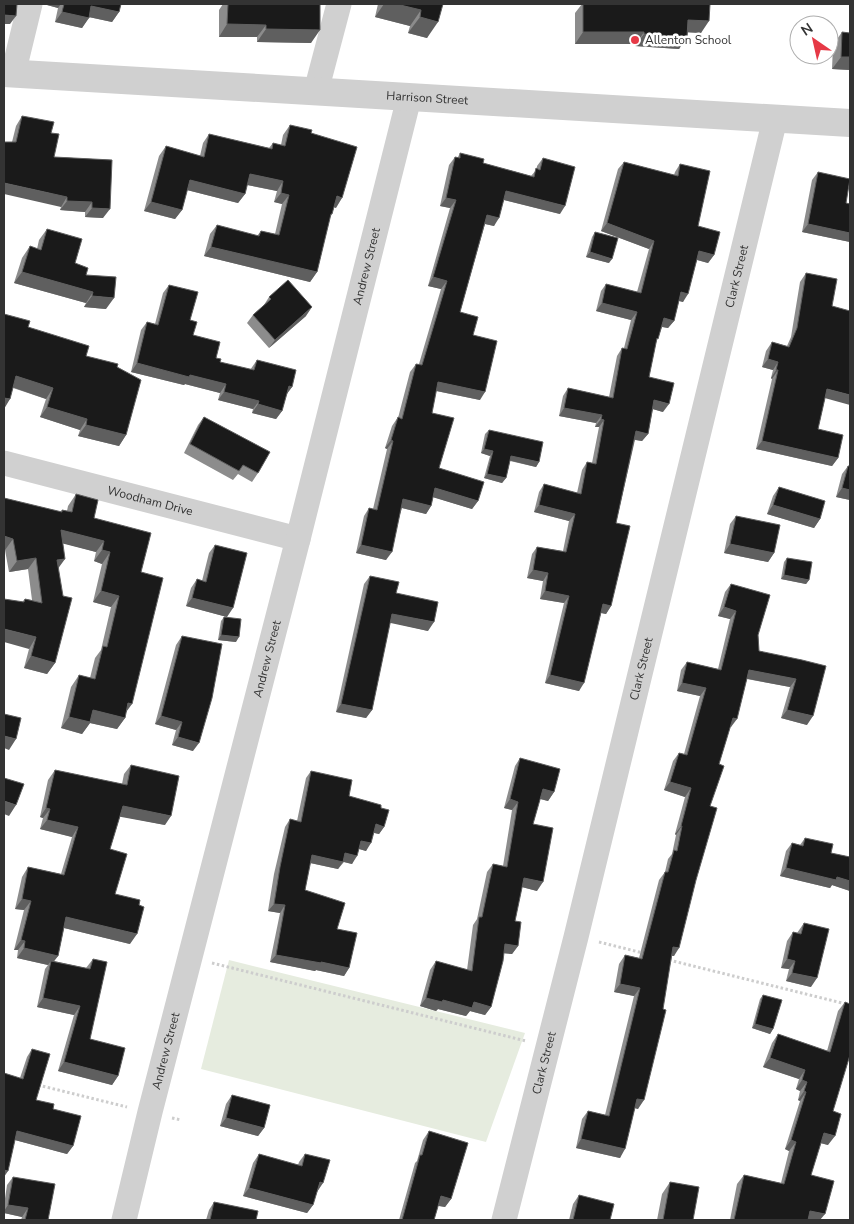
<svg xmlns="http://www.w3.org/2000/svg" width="854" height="1224" viewBox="0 0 854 1224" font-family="'Nunito Sans',sans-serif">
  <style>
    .green { fill: #e6ecdf }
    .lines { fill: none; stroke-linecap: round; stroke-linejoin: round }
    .path { stroke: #cdcdcd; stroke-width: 3; stroke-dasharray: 2.5 2.5; stroke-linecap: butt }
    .minor { stroke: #d0d0d0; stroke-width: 25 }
    .tertiary { stroke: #d0d0d0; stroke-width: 28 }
    .wall { fill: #8c8c8c }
    .shaded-wall { fill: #5f5f5f }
    .building { fill: #1a1a1a; stroke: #5f5f5f }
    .poi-dot { fill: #e63946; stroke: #fff; stroke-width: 2 }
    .labels { text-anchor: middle; stroke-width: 5; stroke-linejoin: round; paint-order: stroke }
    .poi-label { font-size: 12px; fill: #333; stroke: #fff; text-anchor: start }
    .street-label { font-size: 12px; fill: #333; stroke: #fff }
  </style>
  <rect width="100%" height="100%" fill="#fff"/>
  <path class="green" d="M229,960L525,1033L486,1142L201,1069Z"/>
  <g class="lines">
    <path class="path" d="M599,942L643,953
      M669,960L850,1005
      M212,963L526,1041
      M38,1085L127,1107
      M172,1118L181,1120"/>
    <g class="minor">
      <path d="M13,74L30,4"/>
      <path d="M316,91L339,4"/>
      <path id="s1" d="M4,463L298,539"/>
      <path id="s2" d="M124,1220L150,1112L298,539L409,98"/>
      <path id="s3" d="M504,1220L576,937L775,119"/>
    </g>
    <path class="tertiary" id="s4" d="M4,73L850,123"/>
  </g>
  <path class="wall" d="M47,4H121L119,12L112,22L89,17L82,28L55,22L58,8L47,5Z
    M223,4H320L311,43L257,42V37H219V10Z
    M378,4H443L427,38L408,33L410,26L375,17Z
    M582,4H710L701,33L688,32L687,37L679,49L635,46L636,44H575V13Z
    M842,32L850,70L832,69L833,45Z
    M22,116L51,133L54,157L112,160L103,218L85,217V212L60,210L61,207L12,142L16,126Z
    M290,125L311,133L336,208L334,207L332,214L330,217L317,272L310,282L204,256L210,234L217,225L257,236L261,231L275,234L282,204L274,202L277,191L247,185L245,194L238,203L187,190L182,210L175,219L144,211L159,156L166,146L200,156L203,143L209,134L269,148L273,143L281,145L283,135Z
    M460,153L483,163L531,176L537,169V166L543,158L560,214L504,200L494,226L485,224L460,312L473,335L480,400L436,391L432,413L439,468L478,501L472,509L433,497L431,506L426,514L402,508L386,560L356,553L364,516L369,508L373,509L387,449L385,448L392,426L398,417V418L410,372L416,364H419L441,289L428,286L450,208L440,206L449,165L455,157H458Z
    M624,162L674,175L675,172L680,164L698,226L714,255L708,263L697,260L683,302L679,301L674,321L668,328L662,327L656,343L649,377L663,412L653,409L648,434L642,441L635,440L616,523L611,606L606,614L601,613L579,691L545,683L564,603L540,599L543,581L527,578L532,554L537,547L563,551L569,521L534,512L539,492L544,484L577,493L582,470L587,462L592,463L599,427H595L596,423L559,416L563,396L568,388L609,397L617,356L622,348H624L631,320L596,311L601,291L606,284L637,292L649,249L601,231L618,169Z
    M818,172L846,203L850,204V242L802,232L812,180Z
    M47,229L75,263L86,275L106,309L84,307L86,303L14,283L22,258L30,246L37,249L39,240Z
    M595,232L609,263L586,257L592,237Z
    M806,273L832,306L825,398L818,429L838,458L832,466L756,449L772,379L771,378L773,370L762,367L766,351L772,342L787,346L791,337L800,282Z
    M169,285L190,320L193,335L220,362L250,370L257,360L292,387L286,395L282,411L276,419L252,413L253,409L218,400L220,393L185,384L184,385L131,372L141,330L147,322L155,324L163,293Z
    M269,297L306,316L269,348L247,323L253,315L264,305Z
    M28,327L86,356L117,367L126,435L119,446L78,436L80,430L40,417L46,399L13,388Z
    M204,417L258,473L252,482L238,474L233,480L184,453L198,425Z
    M489,430L539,462L536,467L510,461L506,478L502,483L484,478L490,456L481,453L485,434Z
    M848,466L850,500L836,497L842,474Z
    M779,487L820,519L814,528L767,514L773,496Z
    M76,494L94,518L141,572L125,718L117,729L90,723L82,734L61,728L71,687L79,675L90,678L95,658L101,650L111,607L93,602L102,564L94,561L96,552L63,543L58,568L55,663L47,674L24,668L29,649L23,601L25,599L32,600L28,569L9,572L5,550L4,498L61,512L62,510L67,511L68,506Z
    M736,516L774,553L768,562L724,553L730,524Z
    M215,545L227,617L186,606L191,588L197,579L202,581L209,553Z
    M787,558L809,580L806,584L781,579L784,562Z
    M370,576L396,593L428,631L390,622L372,710L366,718L336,712L364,584Z
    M731,584L758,635L759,651L802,660L807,725L781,718L790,687L747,679L731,727H730L719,764L710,806L674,956H672L638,1109L635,1108L620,1158L576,1148L582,1119L588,1111L605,1115L634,996L614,992L619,964L625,955L639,958L659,880L665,872L668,859L672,854L676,835L675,834L685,797L664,790L673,761L679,753L684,754L700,696L677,691L681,670L687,662L718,669L730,619L718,616L725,592Z
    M224,617L236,642L218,640L221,621Z
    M182,636L193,751L172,745L176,730L155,724L176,645Z
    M520,758L554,792L548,801L540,799L533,824L537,891L522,887L515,921L518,946L512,954L504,953L491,1007L485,1015L470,1011L466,1016L438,1009L436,1011L420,1006L430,970L436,961L467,970L473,925L477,919L487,872L493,864L503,866L512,810L504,808L515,766Z
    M131,765L165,825L120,816L110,849L115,894L130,944L64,928L58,956L54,961L86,968L93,959L90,1039L118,1076L112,1085L58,1071L74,1015L37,1007L45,969L48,965L17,958L18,950H14L24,910L15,909L22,877L28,867L61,874L72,837L40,829L43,818L40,817L48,780L55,770L122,784L124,774Z
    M311,771L349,796L381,808L384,827L379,834L374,833L366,851L359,849L352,864L344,862L338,869L310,863L305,890L337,929L349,968L344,976L316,970L315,971L270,962L280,913L268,911L274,874L285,827L290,819L297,821L306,778Z
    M805,838L831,853L850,857V891L832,885L830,888L780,876L786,851L792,843L800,845Z
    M804,923L811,987L786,981L789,969L781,968L787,941L793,932L797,933Z
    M763,995L773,1029L770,1034L752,1028L760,999Z
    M845,1002L828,1145L820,1143L811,1175L820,1220H730L737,1184L744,1175L781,1183L789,1151L785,1149L800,1101L798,1100L800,1091L796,1089L799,1079L763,1067L772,1043L778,1034L827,1051L838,1011Z
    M32,1049L36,1100L53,1109L73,1146L67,1154L15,1140L20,1078L27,1057Z
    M232,1095L264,1128L258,1136L220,1126L226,1104Z
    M429,1131L451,1199L445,1207L438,1206L434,1220H399L415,1163L417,1161L423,1140Z
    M259,1154L298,1165L299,1162L305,1154L313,1205L307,1213L243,1196L253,1163Z
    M13,1177L48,1220H21L22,1217L4,1213V1205L7,1185Z
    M670,1182L693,1220H657L662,1194Z
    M579,1195L610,1220H569L573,1204Z
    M214,1202L256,1220H206L209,1210Z"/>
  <path class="shaded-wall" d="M48,4H61L58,8L47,5Z
    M384,4H396L421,10L410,26L375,17Z
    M91,6L119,12L112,22L84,16Z
    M62,12L89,18L82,28L55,22Z
    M4,15L16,16L10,24H4Z
    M420,17L438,22L427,38L408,33Z
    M688,20L709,21L701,33L680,32Z
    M227,24L266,25L257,37H219Z
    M266,29L320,30L311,43L257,42Z
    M583,32H644L636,44H575Z
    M644,34L687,37L679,49L635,46Z
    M841,57H850V70L832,69Z
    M250,174L283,181L277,191L243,184Z
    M190,180L245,194L238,203L183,189Z
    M4,183L67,197L61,207L4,194Z
    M506,191L565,206L560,214L500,199Z
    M281,193L289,195L282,204L274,202Z
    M337,196L342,198L336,208L331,206Z
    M446,198L456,200L450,208L440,206Z
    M67,201L92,202L85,212L60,210Z
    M151,202L182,210L175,219L144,211Z
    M92,208L110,209L103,218L85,217Z
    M487,215L499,218L494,226L481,223Z
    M607,223L654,241L649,249L601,231Z
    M808,224L850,233V242L802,232Z
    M211,247L317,272L310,282L204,256Z
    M699,251L714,255L708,263L694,259Z
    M590,252L612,259L609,263L586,257Z
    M22,272L93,292L86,303L14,283Z
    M433,277L447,281L441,289L428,286Z
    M681,292L688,294L683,302L676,300Z
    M92,296L114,298L106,309L84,307Z
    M602,303L637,312L631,320L596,311Z
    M312,307L306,316L269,348L275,340Z
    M664,318L674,321L668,328L658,326Z
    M768,359L778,362L773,370L762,367Z
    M137,363L190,375L226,384L220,393L185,384L184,385L131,372Z
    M776,370H778L772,379L771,378Z
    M16,376L53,388L46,399L9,386Z
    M438,382L485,392L480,400L432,390Z
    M289,386L292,387L286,395Z
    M827,389L850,395V405L821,397Z
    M224,392L259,401L253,409L218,400Z
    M4,398L10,399L4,409Z
    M654,400L669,404L663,412L649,408Z
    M258,404L282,411L276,419L252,413Z
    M47,407L87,419L80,430L40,417Z
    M564,408L602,415L596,423L559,416Z
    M601,419L604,420L599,427H595Z
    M86,425L126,435L119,446L78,436Z
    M636,431L648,434L642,441L631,439Z
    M391,440L393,441L387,449L385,448Z
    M762,441L838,458L832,466L756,449Z
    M484,449L493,451L490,456L481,453Z
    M511,456L539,462L536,467L508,460Z
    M487,474L506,478L502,483L484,478Z
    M435,488L478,501L472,509L429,496Z
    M842,488L850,490V500L836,497Z
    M403,499L431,506L426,514L398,507Z
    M539,505L575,514L569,521L534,512Z
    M773,505L820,519L814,528L767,514Z
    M61,530L104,541L96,552L53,541Z
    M4,536L13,539L5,550L4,549Z
    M730,544L774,553L768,562L724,553Z
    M361,545L392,552L386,560L356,553Z
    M102,550L110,552L102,564L94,561Z
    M36,558L28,569L9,572L17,561Z
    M65,559L57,570V560Z
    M533,570L548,573L543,581L527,578Z
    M784,575L809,580L806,584L781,579Z
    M101,591L119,596L111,607L93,602Z
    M545,591L569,596L564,603L540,599Z
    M192,598L233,608L227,617L186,606Z
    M603,604L611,606L606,614L597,612Z
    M724,607L736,611L730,619L718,616Z
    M392,614L434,622L428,631L386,622Z
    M4,629L36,637L29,649L4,642Z
    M221,635L239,637L236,642L218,640Z
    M31,656L55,663L47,674L24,668Z
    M749,670L796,679L790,687L743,678Z
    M550,675L584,683L579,691L545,683Z
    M682,683L706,688L700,696L677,691Z
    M128,703L132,704L124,715Z
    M341,704L372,710L366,718L336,712Z
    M93,710L125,718L117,729L90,723L82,734L61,728L69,717Z
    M787,710L813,716L807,725L781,718Z
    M161,716L182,722L176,730L155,724Z
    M733,718L737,719L731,727L727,726Z
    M4,736L16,739L9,750L4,748Z
    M178,737L199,743L193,751L172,745Z
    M670,782L691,788L685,797L664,790Z
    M543,789L554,792L548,801L537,798Z
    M510,799L518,802L512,810L504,808Z
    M4,801L16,805L9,816L4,814Z
    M123,806L171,816L165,825L116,816Z
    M46,808L50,809L43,818L40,817Z
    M47,820L78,827L72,837L40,829Z
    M376,824L384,827L379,834L371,832Z
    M681,826H682L676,835L675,834Z
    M361,841L371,843L366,851L356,848Z
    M345,853L357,856L352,864L340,861Z
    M312,855L343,862L338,869L306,862Z
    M786,868L837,877L850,881V891L832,885L830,888L780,876Z
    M524,878L543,882L537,891L518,886Z
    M22,899L31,901L24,910L15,909Z
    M274,904L285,905L280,913L268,911Z
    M66,917L137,934L130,944L60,927Z
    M21,940L25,941L18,950H14Z
    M505,944L518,946L512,954L500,953Z
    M673,947L679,948L674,956L667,955Z
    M24,948L58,956L51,965V961L48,965L17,958Z
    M276,955L321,962L349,968L344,976L316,970L315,971L270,962Z
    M787,959L795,961L789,969L781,968Z
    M792,973L817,978L811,987L786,981Z
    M620,984L640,988L634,996L614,992Z
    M43,998L80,1006L74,1015L37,1007Z
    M426,998L443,1000L474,1002L491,1007L485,1015L470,1011L466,1016L438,1009L436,1011L420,1006Z
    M755,1024L773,1029L770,1034L752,1028Z
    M770,1058L805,1070L799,1079L763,1067Z
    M64,1062L118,1076L112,1085L58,1071Z
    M802,1080L807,1082L800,1091L796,1089Z
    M804,1091L806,1092L800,1101L798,1100Z
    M637,1099L644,1100L638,1109L631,1107Z
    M226,1118L264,1128L258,1136L220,1126Z
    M17,1131L73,1146L67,1154L11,1139Z
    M824,1133L835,1136L828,1145L817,1142Z
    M581,1139L625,1149L620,1158L576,1148Z
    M791,1140L796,1142L789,1151L785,1149Z
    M4,1170L8,1171L4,1177Z
    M320,1182L323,1183L317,1192Z
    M249,1188L313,1205L307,1213L243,1196Z
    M441,1196L451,1199L445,1207L435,1205Z
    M8,1205L28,1208L22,1217L4,1213V1211Z
    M810,1211L825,1214L820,1220H807Z"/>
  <path class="building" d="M4,4H17L16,16L4,15Z
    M64,4H121L119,12L91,6L89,18L62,12Z
    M228,4H320V30L266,29V25L227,24Z
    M396,4H443L438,22L420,17L421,10Z
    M583,4H710L709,21L688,20L687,37L644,34V32H583Z
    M842,32L850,33V57H841Z
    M22,116L33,118L54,122L51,133L59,134L54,157L112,160L110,209L92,208V202L67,201V197L4,183V142H16Z
    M290,125L312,130L311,133L357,147L342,198L337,196L332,214H331L317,272L211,247L217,225L259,236L261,231L279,235L289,195L281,193L283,181L250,174L245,194L190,180L182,210L151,202L166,146L204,157L209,134L272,149L273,143L285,146Z
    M460,153L484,159L483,163L534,177L536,168L540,170L543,158L575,167L565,206L506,191L499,218L487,215L460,312L478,317L473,335L497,341L485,392L438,382L432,413L454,418L439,468L484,482L478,501L435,488L431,506L403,499L392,552L361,545L369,508L377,510L393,441L391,440L398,417L402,419L416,364L422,365L447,281L433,277L456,200L446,198L455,157L460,158Z
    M624,162L678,176L680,164L710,171L698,226L720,232L714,255L699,251L688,294L681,292L674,321L664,318L658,339L657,338L649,377L674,383L669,404L654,400L648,434L636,431L616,523L630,526L611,606L603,604L584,683L550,675L569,596L545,591L548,573L533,570L537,547L566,552L575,514L539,505L544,484L581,494L587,462L596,464L604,420L601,419L602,415L564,408L568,388L613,398L622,348L627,349L637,312L602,303L606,284L641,293L654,241L607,223Z
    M818,172L850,179L846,203L850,204V233L808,224Z
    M47,229L82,239L75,263L88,268L86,275L116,277L114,298L92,296L93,292L22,272L30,246L41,250Z
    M595,232L618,238L612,259L590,252Z
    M806,273L837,279L832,306L850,311V395L827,389L818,429L843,435L838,458L762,441L778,370H776L778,362L768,359L772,342L789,347L797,328Z
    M288,280L312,307L275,340L253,315L271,299L269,297Z
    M169,285L198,292L190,320L197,322L193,335L220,342L216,358L221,359L220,362L254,370L257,360L296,370L292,387L289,386L282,411L258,404L259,401L224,392L226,384L190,375L189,377L137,363L147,322L158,325Z
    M4,314L30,321L28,327L89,346L86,356L118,364L117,367L141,380L126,435L86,425L87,419L47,407L53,388L16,376L10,399L4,398Z
    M204,417L270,452L258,473L243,465L239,471L190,444Z
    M489,430L543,442L539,462L511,456L506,478L487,474L493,451L484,449Z
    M848,466H850V490L842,488Z
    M779,487L825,501L820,519L773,505Z
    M76,494L98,500L94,518L151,533L141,572L163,578L132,704L128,703L125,718L93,710L90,722L69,717L79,675L95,679L103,646L107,647L119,596L101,591L110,552L102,550L104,541L61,530L65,559L57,560L63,596L72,598L55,663L31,656L36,637L4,629V599L24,602L25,599L42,603L36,558L17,561L13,539L4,536V498L62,512V510L72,512Z
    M736,516L780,525L774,553L730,544Z
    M215,545L247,553L233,608L192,598L197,579L206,582Z
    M787,558L812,562L809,580L784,575Z
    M370,576L399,582L396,593L438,602L434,622L392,614L372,710L341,704Z
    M731,584L770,595L758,635L759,651L802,660L826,666L813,716L787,710L796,679L749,670L737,719L733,718L719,764L724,766L710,806L717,808L696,880L679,948L673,947L663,1009L666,1010L644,1100L637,1099L625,1149L581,1139L588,1111L609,1116L640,988L620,984L625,955L642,959L665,872H668L674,850L677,851L682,826H681L691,788L670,782L679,753L687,755L706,688L682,683L687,662L721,670L736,611L724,607Z
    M224,617L241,619L239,637L221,635Z
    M182,636L222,644L212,698L199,743L178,737L182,722L161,716Z
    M4,714L21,718L16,739L4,736Z
    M520,758L560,769L554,792L543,789L533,824L553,828L543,882L524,878L515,921L521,922L518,946L505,944L503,961L491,1007L474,1002L472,1008L443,1000L442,1002L426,998L436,961L472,971L479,917H482L493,864L507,867L518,802L510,799Z
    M131,765L179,776L171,816L123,806L110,849L127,854L115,894L140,900L139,905L144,907L137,934L66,917L58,956L24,948L25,941L21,940L31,901L22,899L28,867L64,875L78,827L47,820L50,809L46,808L55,770L127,785Z
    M311,771L352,780L349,796L381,805V808L389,810L384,827L376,824L371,843L361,841L357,856L345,853L343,862L312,855L305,890L345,903L337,929L357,933L349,968L321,962V963L276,955L285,905L274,904L280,867L290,819L301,822Z
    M4,778L24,784L16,805L4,801Z
    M805,838L833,844L831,853L850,857V881L837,877L836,880L786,868L792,843L803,846Z
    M804,923L829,929L817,978L792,973L795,961L787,959L793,932L801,934Z
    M93,959L107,962L90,1039L125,1048L118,1076L64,1062L80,1006L43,998L51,961L90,969Z
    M763,995L782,1000L773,1029L755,1024Z
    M845,1002L850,1004V1055L833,1111L841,1114L835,1136L824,1133L811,1175L834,1181L825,1214L810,1211L808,1220H734L744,1175L784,1184L796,1142L791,1140L806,1092L804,1091L807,1082L802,1080L805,1070L770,1058L778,1034L830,1052Z
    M32,1049L50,1054L36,1100L54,1104L53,1109L81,1116L73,1146L17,1131L8,1171L4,1170V1073L23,1079Z
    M232,1095L270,1105L264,1128L226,1118Z
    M429,1131L468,1143L451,1199L441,1196L434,1220H402L420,1155H422Z
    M259,1154L302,1166L305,1154L330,1160L323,1183L320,1182L313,1205L249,1188Z
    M13,1177L55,1184L48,1220H25L28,1208L8,1205Z
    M670,1182L699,1187L693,1220H663Z
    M579,1195L614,1204L610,1220H573Z
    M214,1202L258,1211L256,1220H210Z"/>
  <circle class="poi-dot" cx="635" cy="40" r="5"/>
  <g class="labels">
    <g class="poi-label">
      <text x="645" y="44">Allenton School</text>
    </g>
    <g class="street-label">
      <text dy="4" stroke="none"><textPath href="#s4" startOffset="424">Harrison Street</textPath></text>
      <text dy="4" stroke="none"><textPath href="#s2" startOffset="984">Andrew Street</textPath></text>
      <text dy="4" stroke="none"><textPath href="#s3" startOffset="972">Clark Street</textPath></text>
      <text dy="4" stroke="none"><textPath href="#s1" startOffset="151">Woodham Drive</textPath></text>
      <text dy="4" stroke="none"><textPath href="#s2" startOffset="579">Andrew Street</textPath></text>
      <text dy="4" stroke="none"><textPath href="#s3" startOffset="568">Clark Street</textPath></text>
      <text dy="4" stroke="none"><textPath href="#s2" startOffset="174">Andrew Street</textPath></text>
      <text dy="4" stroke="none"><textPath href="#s3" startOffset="162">Clark Street</textPath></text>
    </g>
  </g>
  <rect width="854" height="1224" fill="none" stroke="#333333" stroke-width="10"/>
  <g transform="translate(814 40) rotate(326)"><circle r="24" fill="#ffffff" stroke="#adadad"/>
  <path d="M0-4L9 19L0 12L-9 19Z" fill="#e63946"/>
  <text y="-8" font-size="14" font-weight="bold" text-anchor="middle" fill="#333333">N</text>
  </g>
</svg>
